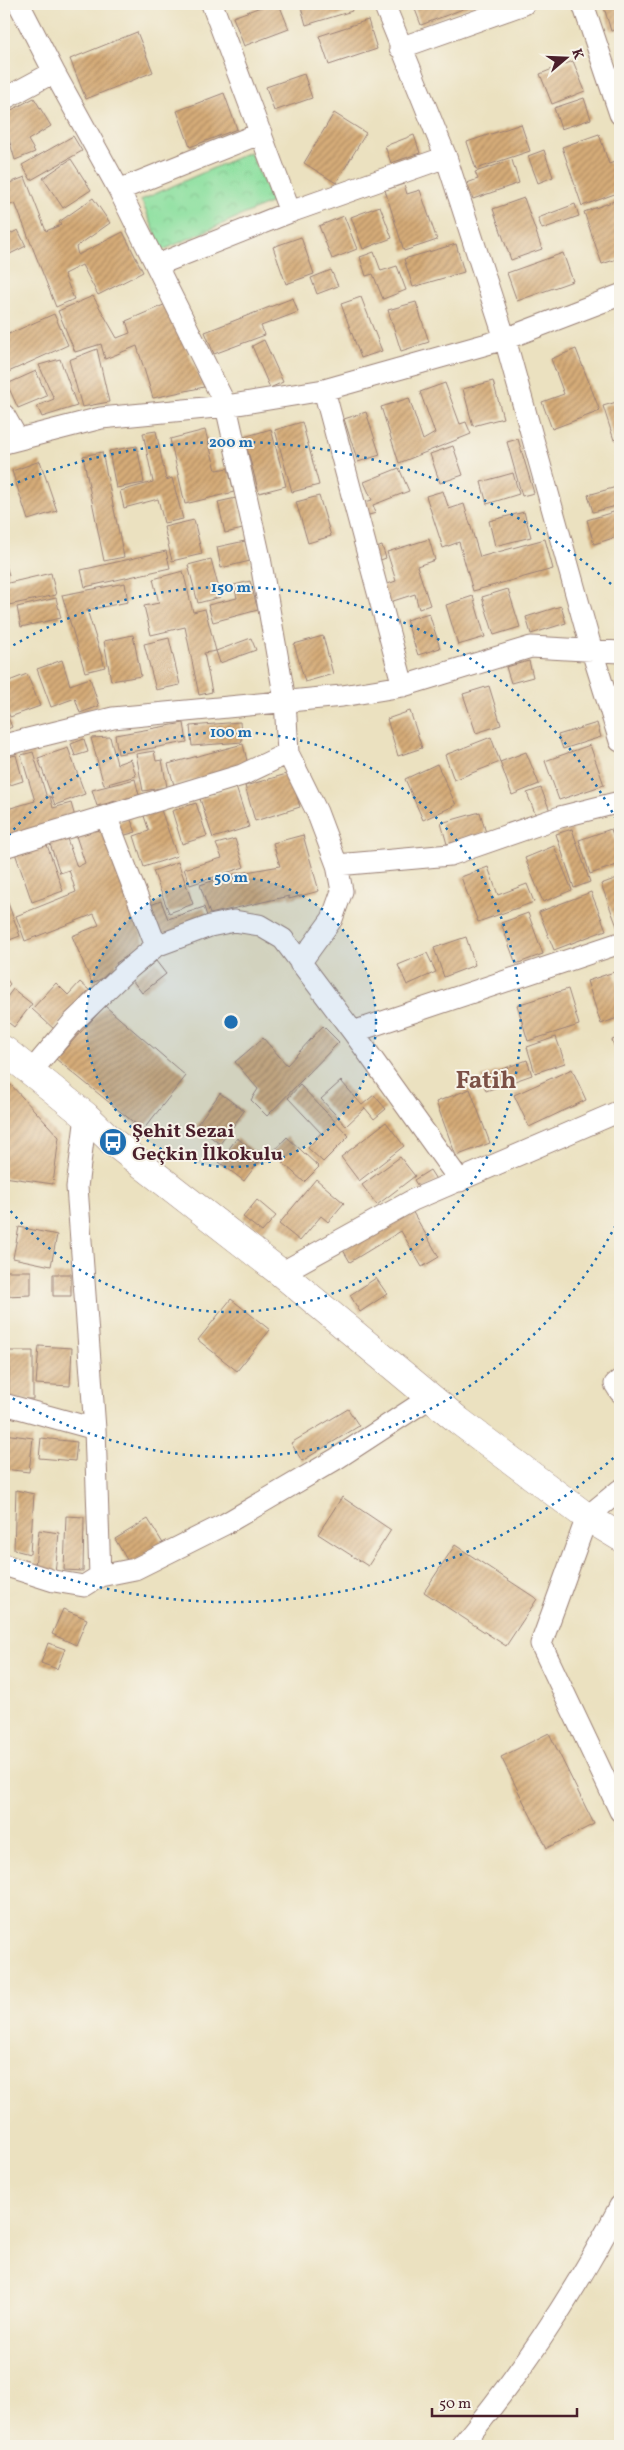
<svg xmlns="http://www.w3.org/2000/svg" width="624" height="2450" viewBox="0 0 624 2450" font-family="Vollkorn,serif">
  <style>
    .park { fill: url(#park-crowns); stroke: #6c8066 }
    .building { fill: url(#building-hatch) }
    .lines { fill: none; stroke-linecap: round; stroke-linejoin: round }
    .street-casing { stroke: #9a8076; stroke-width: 23 }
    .secondary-casing { stroke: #9a8076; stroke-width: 29 }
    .street { stroke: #fff; stroke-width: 21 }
    .secondary { stroke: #fff; stroke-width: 28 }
    .ring { fill: none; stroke: #1f6fb2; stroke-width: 2.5; stroke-dasharray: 2.5 5 }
    .labels { text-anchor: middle; stroke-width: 4; stroke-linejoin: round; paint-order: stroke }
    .poi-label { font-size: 20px; font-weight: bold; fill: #4a1f2b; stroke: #f7f3e8; text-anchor: start }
    .district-label { font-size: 25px; font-weight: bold; fill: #7b5046; stroke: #f7f3e8 }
    .centre { fill: #1f6fb2; stroke: #f7f3e8; stroke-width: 2.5 }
    .ring-label { font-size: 15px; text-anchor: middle; font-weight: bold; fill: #1f6fb2; stroke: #f7f3e8; stroke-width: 4; stroke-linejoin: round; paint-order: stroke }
  </style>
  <defs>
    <pattern id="park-crowns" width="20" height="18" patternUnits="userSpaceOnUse" patternTransform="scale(1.25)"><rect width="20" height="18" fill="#8ee0a0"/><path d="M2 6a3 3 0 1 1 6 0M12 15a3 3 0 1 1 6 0" fill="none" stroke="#7cc08a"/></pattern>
    <pattern id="building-hatch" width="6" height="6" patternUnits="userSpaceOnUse" patternTransform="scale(1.25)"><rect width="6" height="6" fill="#d5ac78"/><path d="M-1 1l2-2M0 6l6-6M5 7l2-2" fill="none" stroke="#af8b63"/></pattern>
  </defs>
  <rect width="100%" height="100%" fill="#f7f3e8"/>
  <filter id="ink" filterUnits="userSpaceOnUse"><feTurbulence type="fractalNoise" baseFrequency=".02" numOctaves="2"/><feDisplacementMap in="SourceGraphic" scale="10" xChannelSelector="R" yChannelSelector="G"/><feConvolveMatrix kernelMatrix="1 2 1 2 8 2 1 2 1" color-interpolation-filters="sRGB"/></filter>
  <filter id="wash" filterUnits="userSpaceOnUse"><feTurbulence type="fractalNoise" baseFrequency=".0096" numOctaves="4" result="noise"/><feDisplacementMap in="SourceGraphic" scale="20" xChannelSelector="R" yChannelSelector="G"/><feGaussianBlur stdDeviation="1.12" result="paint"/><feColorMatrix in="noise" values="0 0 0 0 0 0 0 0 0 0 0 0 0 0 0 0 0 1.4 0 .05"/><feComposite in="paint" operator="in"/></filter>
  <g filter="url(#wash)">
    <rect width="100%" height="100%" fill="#ebe1c0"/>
    <path class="park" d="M250,152L272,202L163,250L141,200Z"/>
    <g id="blocks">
      <path class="building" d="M269,4H279L289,29L244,46L233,17Z
        M300,4H350L352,11L306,25Z
        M413,4H476L421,25Z
        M603,4H620V29L611,31Z
        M368,20L377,49L329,65L319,36Z
        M137,32L153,72L86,99L70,59Z
        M573,61L585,91L552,104L540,74Z
        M304,74L312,98L274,111L266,87Z
        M224,93L237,129L190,147L177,111Z
        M34,98L51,126L28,140L35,152L15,160L4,122V114Z
        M584,98L591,119L561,129L554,108Z
        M334,113L366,133L336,183L304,163Z
        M521,124L530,151L476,169L467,142Z
        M599,134L609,164L620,160V192L582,206L562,147Z
        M414,135L420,153L391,163L385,146Z
        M73,136L82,151L31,180L22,165Z
        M544,150L553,177L538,183L528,156Z
        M71,159L91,190L63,208L43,178Z
        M512,160L519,183L473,199L467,183L478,179L475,172Z
        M25,177L46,231L61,225L59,222L93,198L110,223L76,247L78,255L123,232L143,272L98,295L82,265L64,274L74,299L56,307L15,203L4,208V193L10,191L7,184Z
        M404,184L407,194L420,190L437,240L404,251L385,190Z
        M524,198L542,249L511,260L493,209Z
        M620,199V258L602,264L584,212Z
        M575,204L579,216L542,229L538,218Z
        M380,206L392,238L363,249L351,217Z
        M344,216L357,249L332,259L319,226Z
        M18,230L26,246L4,257V237Z
        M301,237L314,274L286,284L273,247Z
        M456,244L464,272L413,287L404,259Z
        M374,252L381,271L397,266L406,290L383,299L373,274L366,276L360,257Z
        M563,253L573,281L517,301L507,273Z
        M331,270L338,286L317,294L311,278Z
        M93,296L117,338L130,333L126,321L166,304L204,387L153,398L137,346L105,359L101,344L75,352L58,311Z
        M361,297L382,351L361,358L341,304Z
        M293,298L298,312L261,326L265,335L214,354L205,332Z
        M416,302L429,342L401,351L388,310Z
        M54,314L68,345L4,374V336Z
        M264,340L283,382L270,388L252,346Z
        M97,349L109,402L82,407L69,360Z
        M576,349L600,411L552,429L542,402L564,394L551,359Z
        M60,359L77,406L42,417L37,406L54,399L39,365Z
        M36,371L47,396L18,408L7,384Z
        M493,381L503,418L473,426L463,389Z
        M445,383L460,424L466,422L471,434L399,463L381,407L409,398L423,440L435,433L420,392Z
        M620,401V438L614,440L603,406Z
        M366,412L380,455L358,462L344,419Z
        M302,422L319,485L292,492L275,430Z
        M271,429L286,486L259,493L244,437Z
        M205,430L216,470L228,468L234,492L185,504L170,439Z
        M156,431L166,480L172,478L183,519L164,523L158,499L124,508L120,491L153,482L143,433Z
        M518,439L534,493L522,496L507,442Z
        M137,446L144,483L116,488L109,451Z
        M453,446L463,475L440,483L430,454Z
        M102,452L124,557L104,561L83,456Z
        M40,461L57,511L28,520L12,471Z
        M399,468L409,491L373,505L376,513L362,517L358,504L372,500L364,482Z
        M513,473L519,494L487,504L481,482Z
        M620,486V505L593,512L588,495Z
        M443,491L449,509L464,504L480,557L545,539L553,569L473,591L459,542L443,548L426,496Z
        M319,496L331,536L308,543L296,502Z
        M236,498L243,529L225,533L218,502Z
        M620,510V536L594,544L587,520Z
        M524,512L531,537L495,546L489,521Z
        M194,520L202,554L172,561L164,527Z
        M429,539L435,560L417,566L430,605L419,609L415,594L387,603L382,586L396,581L387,552Z
        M245,541L250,561L221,568L217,547Z
        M382,546L386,558L375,562L371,550Z
        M166,551L170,568L85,587L81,570Z
        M4,559L9,575L4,577Z
        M211,559L221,597L198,603L188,565Z
        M183,571L193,612L205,609L216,651L251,638L256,650L220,663L216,651L204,653L212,692L199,695L185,627L151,635L144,606L159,603L153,579Z
        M51,573L56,595L4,606V584Z
        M250,581L258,610L213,622L208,605L237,598L234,585Z
        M125,583L128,602L87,610L105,667L85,672L62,595Z
        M508,589L520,627L494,635L482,597Z
        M473,596L485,637L458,645L446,605Z
        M56,598L61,618L21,627L17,607Z
        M561,606L566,623L531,634L526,617Z
        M429,613L440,648L418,655L406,620Z
        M133,635L141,676L111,681L104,641Z
        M323,636L333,674L305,682L294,644Z
        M169,638L180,685L156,690L144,644Z
        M62,660L70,685L90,678L99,706L80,713L75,698L51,707L37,669Z
        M529,661L533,677L511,683L506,667Z
        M27,674L40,706L10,717L4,701V683Z
        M489,686L501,725L476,733L463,694Z
        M4,708L12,727L4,731Z
        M410,711L422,748L398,756L387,719Z
        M240,722L242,742L192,746L190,726Z
        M184,723L187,742L118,754L115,735Z
        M597,723L601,737L563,749L558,735Z
        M110,737L117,764L131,759L136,776L104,785L91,738Z
        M491,737L500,762L454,780L445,755Z
        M84,739L88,752L75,756L71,744Z
        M243,744L248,765L174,785L168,764Z
        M590,745L604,785L559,800L545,761Z
        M68,748L85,794L55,805L38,758Z
        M154,751L156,761L162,760L167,787L143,791L136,754Z
        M33,752L47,798L50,796L53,808L71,803L75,817L7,837L4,828V810L35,801L21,755Z
        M526,752L539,784L512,795L500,762Z
        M16,755L23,781L4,787V758Z
        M437,764L456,805L423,820L405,779Z
        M290,773L300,807L255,821L245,786Z
        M135,779L139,795L97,806L92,790Z
        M236,787L249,827L213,838L200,799Z
        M541,788L550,811L536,816L527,793Z
        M196,803L207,836L182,844L172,811Z
        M161,810L177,856L144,867L134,836L149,831L144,816Z
        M480,812L486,833L447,844L441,823Z
        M130,818L136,832L122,836L117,823Z
        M102,824L145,945L116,963L119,971L92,983L72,936L99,925L94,914L25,941L16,916L76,892L69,870L60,873L49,841L66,836L77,867L85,863L75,833Z
        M572,829L590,882L574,888L556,834Z
        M611,829L620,856V864L590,874L579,840Z
        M303,835L319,891L289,899V896L210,914L200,885L230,875L280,866L273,843Z
        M235,839L244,867L190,885L184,869L222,858L216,844Z
        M46,842L63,891L32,902L15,853Z
        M554,846L572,890L543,902L525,858Z
        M178,862L193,904L169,913L153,871Z
        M488,867L498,895L527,884L534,902L478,922L461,877Z
        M620,877V928L618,929L601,884Z
        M4,892L20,936L4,942Z
        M591,892L606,930L554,950L539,912Z
        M161,901L168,919L204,907L208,919L159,936L148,906Z
        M528,913L543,954L516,964L501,923Z
        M466,937L475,965L444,977L434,948Z
        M427,953L436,972L407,985L398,965Z
        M156,961L166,974L142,993L132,980Z
        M614,972L620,992V1017L601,1024L587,981Z
        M4,976L10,984L4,991Z
        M80,982L89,990L54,1029L32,1009L56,983L68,995Z
        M13,989L32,1004L14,1027L4,1019V1001Z
        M568,989L579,1025L528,1041L517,1005Z
        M105,1006L186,1076L143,1130L56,1059Z
        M323,1026L339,1042L267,1116L251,1100L258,1089L235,1062L263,1038L287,1065Z
        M556,1037L565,1063L535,1073L527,1047Z
        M620,1037V1062L612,1040Z
        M527,1060L532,1075L486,1091L481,1077Z
        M572,1069L586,1100L529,1127L514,1095Z
        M341,1081L362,1105L374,1095L386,1109L374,1119L365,1108L346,1126L321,1099Z
        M4,1085H11L59,1137L53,1184L4,1177Z
        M300,1085L349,1136L323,1162L308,1148L321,1133L288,1098Z
        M470,1089L490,1143L456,1156L436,1102Z
        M220,1093L244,1111L220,1144L196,1126Z
        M386,1122L404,1146L359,1181L341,1157Z
        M287,1137L319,1167L304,1182L272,1153Z
        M237,1138L262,1157L244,1181L219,1162Z
        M400,1157L415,1176L377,1205L362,1185Z
        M430,1170L437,1181L421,1191L414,1180Z
        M316,1179L344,1203L328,1222L321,1216L300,1241L279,1224Z
        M257,1200L276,1216L262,1232L243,1217Z
        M411,1209L439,1257L422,1267L401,1231L350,1262L343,1250Z
        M19,1227L57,1235L51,1266L13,1258Z
        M4,1271H31V1295L4,1296Z
        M53,1274H71V1296H53Z
        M376,1278L387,1294L360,1312L350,1295Z
        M231,1299L270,1330L237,1371L198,1340Z
        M39,1346L72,1348L70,1386L36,1384Z
        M9,1351H33V1399H9Z
        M348,1409L359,1426L302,1461L291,1443Z
        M4,1434L33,1438L29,1472L4,1469Z
        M41,1438L77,1442L75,1461L39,1458Z
        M16,1490L34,1494L30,1554L14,1550Z
        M342,1497L391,1530L368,1566L318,1534Z
        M66,1516L84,1517L83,1571L64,1570Z
        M148,1519L164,1545L130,1565L115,1539Z
        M39,1530L59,1533L55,1574L35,1566Z
        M455,1545L537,1599L506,1646L424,1592Z
        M63,1609L87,1619L76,1645L52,1634Z
        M48,1643L65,1649L57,1669L41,1663Z
        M549,1733L594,1824L547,1848L501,1757Z"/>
    </g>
  </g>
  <g filter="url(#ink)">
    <use href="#blocks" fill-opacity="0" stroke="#9a8076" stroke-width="1"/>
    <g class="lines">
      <defs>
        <path id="street" d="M212,4L290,212
          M384,4L446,157L505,339L592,651L620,741
          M583,4L620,114
          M400,48L524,4
          M4,99L54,72
          M119,190L261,133
          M157,265L290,212L446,157
          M324,390L403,686
          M4,415L17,438
          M4,443L101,418L226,406L324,390L505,339L620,295
          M4,745L113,718L342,696L403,686L531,647L620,652
          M288,753L317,812L337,865L450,855L560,817L620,802
          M106,816L156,946
          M4,847L242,775L288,753L285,700L260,558L226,406L119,190L54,72L19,4
          M300,963L332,919L342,891L337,865
          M30,1073L73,1022L124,973L156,946L210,926L234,921L259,925L283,939L353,1032
          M86,1116L77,1187L95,1429L100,1576
          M460,1181L353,1032L620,943
          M281,1273L413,1200L620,1111
          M620,1380L615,1384L620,1392
          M4,1404L95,1429
          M620,1490L587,1517L541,1644L620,1811
          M4,1565L54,1581L84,1586L100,1576L135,1569L225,1524L336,1459L431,1397
          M461,2446C522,2372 576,2291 620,2206"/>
        <path id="secondary" d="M4,1050L86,1116L113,1142L281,1273L459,1421L587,1517L620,1537"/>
      </defs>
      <use href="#street" class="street-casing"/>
      <use href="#secondary" class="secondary-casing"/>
      <use href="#street" class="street"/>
      <use href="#secondary" class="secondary"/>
    </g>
  </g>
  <circle cx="231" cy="1022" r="145" fill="#1f6fb2" fill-opacity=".12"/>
  <g class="ring">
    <circle cx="231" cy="1022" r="145"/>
    <path d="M4 841A290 290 0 1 1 4 1203"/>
    <path d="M619 1219A435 435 0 0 1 7 1395M7 649A435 435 0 0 1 619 825"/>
    <path d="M619 1453A580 580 0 0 1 4 1556M4 488A580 580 0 0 1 619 591"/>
  </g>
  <defs>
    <symbol id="bus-disc" viewBox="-11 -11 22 22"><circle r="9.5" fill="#1f6fb2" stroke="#f7f3e8"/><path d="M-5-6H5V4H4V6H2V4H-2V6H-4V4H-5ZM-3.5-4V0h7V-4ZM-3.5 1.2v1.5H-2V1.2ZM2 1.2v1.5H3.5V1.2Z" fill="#fff"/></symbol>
  </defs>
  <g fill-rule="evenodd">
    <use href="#bus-disc" x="97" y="1126" width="32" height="32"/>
  </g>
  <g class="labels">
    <g class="poi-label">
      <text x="132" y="1137">Şehit Sezai<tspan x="132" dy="23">Geçkin İlkokulu</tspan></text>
    </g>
    <g class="district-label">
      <text x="486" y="1088">Fatih</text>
    </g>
  </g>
  <circle cx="231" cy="1022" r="8" class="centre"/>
  <g class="ring-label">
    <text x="231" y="447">200 m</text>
    <text x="231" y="592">150 m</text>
    <text x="231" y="737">100 m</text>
    <text x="231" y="882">50 m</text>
  </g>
  <rect width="624" height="2450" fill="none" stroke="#f7f3e8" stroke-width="20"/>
  <g transform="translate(566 58) rotate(71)" stroke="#f7f3e8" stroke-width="4" paint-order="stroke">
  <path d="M0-4L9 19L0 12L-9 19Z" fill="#4a1f2b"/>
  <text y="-8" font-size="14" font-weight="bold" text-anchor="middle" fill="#4a1f2b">K</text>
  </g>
  <path d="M432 2408v8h145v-8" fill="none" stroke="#4a1f2b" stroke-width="2.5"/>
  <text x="439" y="2408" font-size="15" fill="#4a1f2b" stroke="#f7f3e8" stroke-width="4" paint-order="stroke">50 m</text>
</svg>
